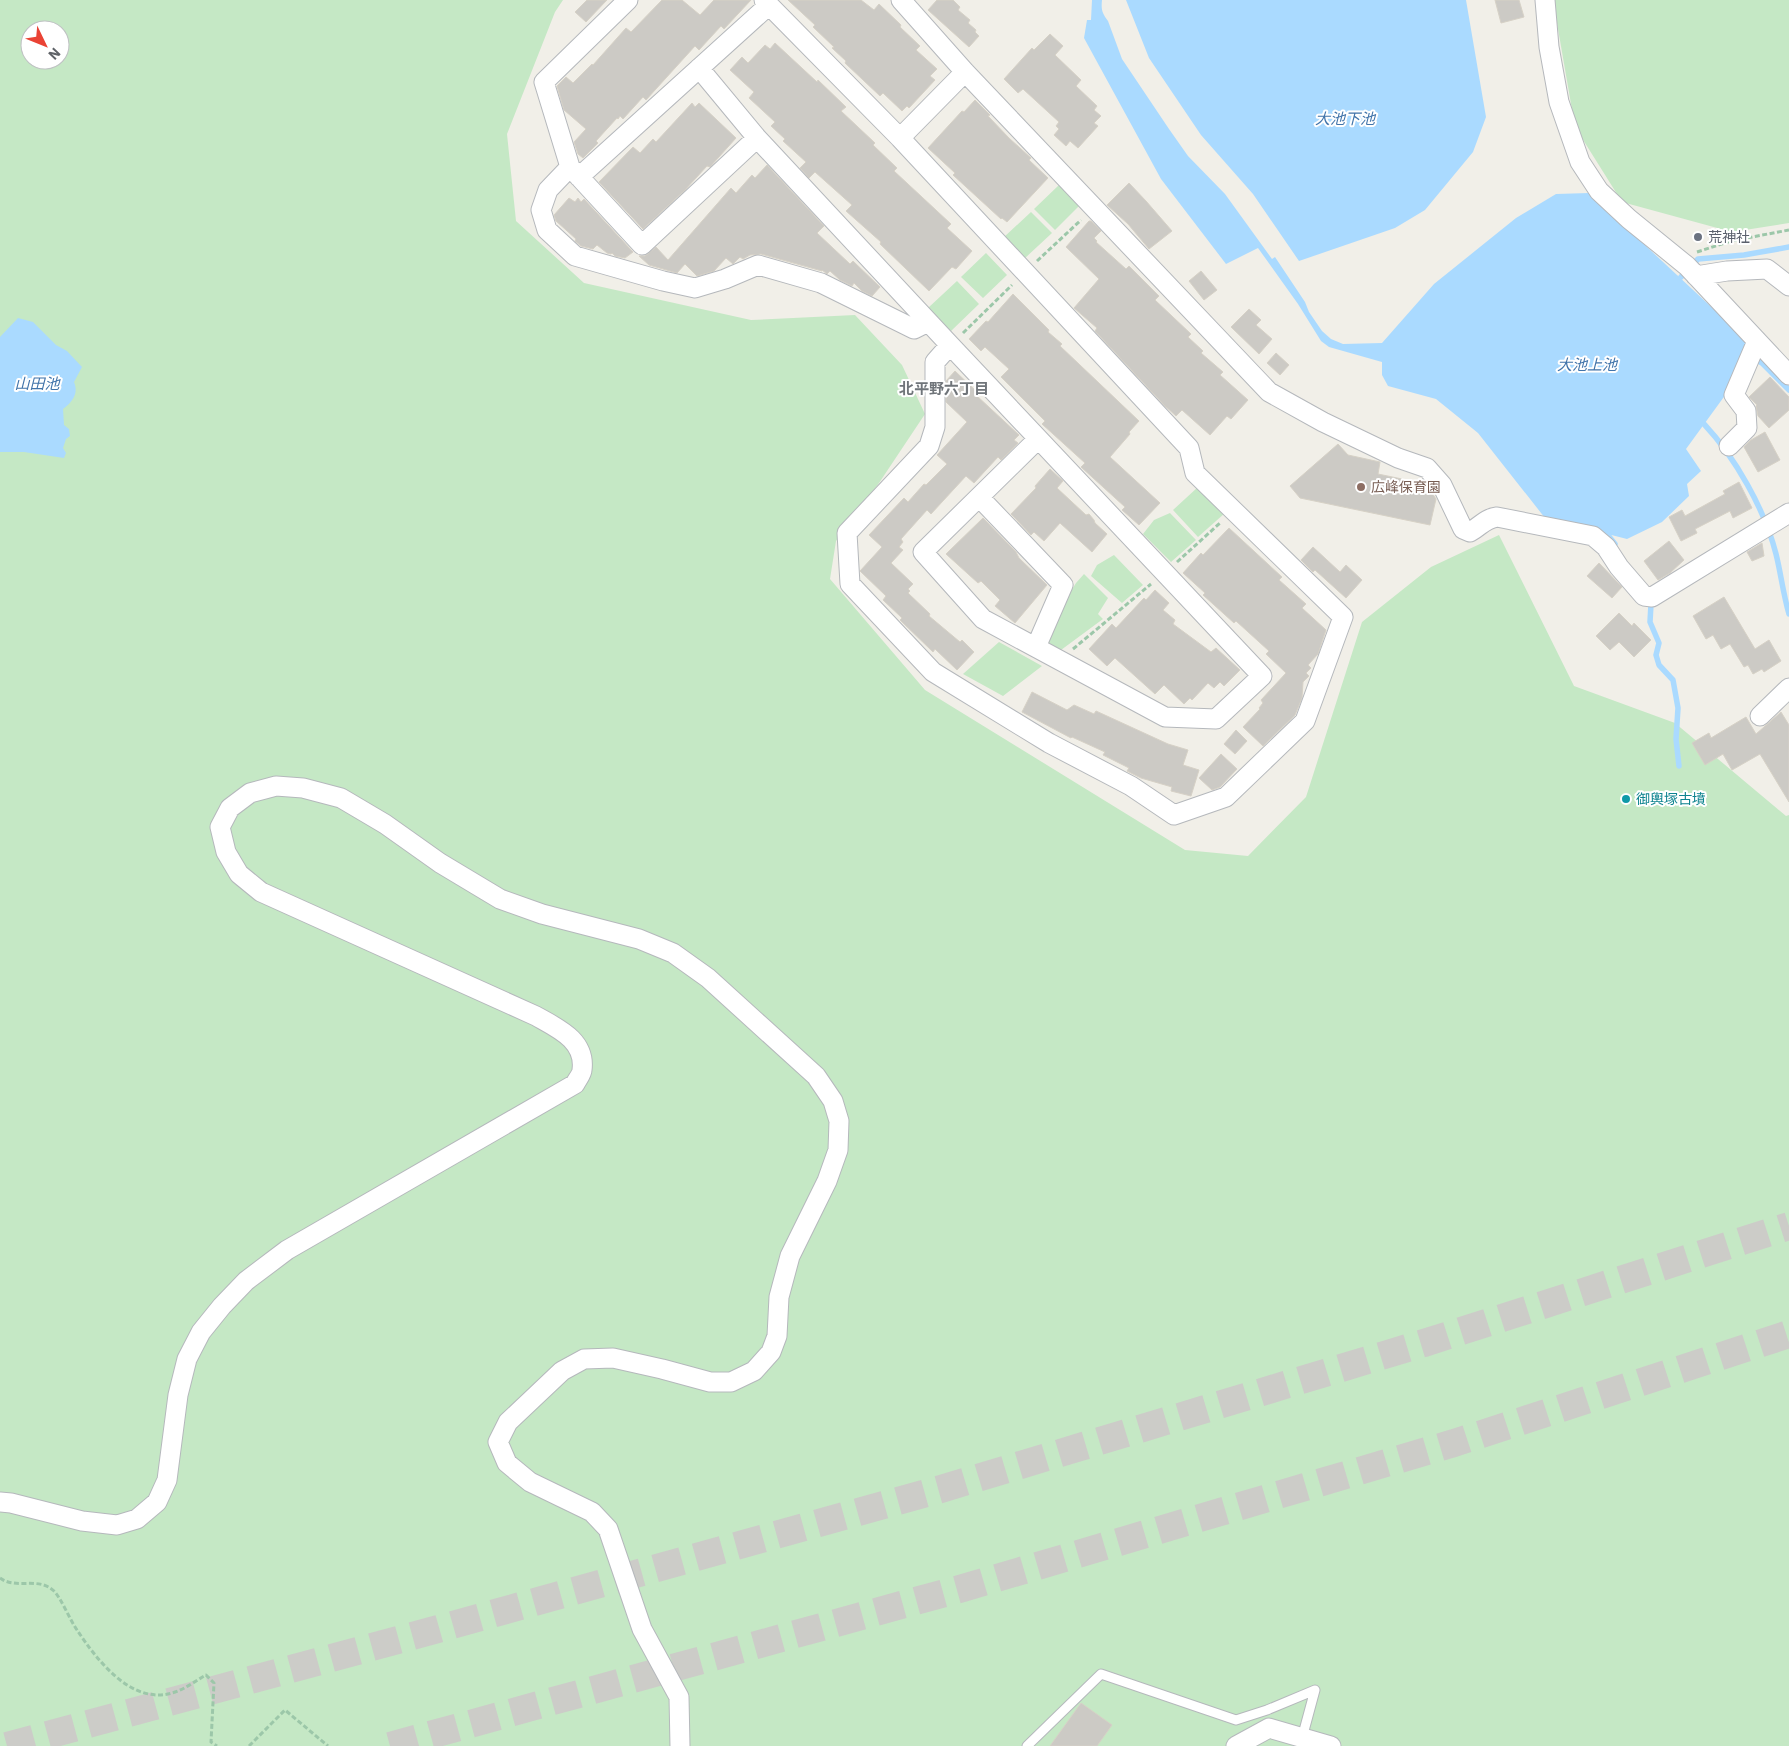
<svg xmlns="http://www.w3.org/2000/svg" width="1789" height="1746" viewBox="0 0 1789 1746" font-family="'IBM Plex Sans','Noto Sans JP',sans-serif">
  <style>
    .green { fill: #c5e8c5; fill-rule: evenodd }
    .water { fill: #aadaff }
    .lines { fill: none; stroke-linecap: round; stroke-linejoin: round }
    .stream { stroke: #aadaff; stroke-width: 5.5 }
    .building { fill: #cccac5; stroke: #d6d1c6 }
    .motorway-tunnel { stroke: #ccccc8; stroke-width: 28; stroke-dasharray: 28 14; stroke-linecap: butt }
    .service-casing { stroke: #b5b8bc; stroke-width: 11 }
    .minor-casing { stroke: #b5b8bc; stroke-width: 21 }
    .path { stroke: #9cc7a9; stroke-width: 3; stroke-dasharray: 5 2.5; stroke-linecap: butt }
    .service { stroke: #fff; stroke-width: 9 }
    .minor { stroke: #fff; stroke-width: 19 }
    .worship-dot { fill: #6b7280; stroke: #fff; stroke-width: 2 }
    .education-dot { fill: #8d6e63; stroke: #fff; stroke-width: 2 }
    .culture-dot { fill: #0f9aa8; stroke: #fff; stroke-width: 2 }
    .labels { text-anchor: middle; stroke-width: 4; stroke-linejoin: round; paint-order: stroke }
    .worship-label { font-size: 14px; fill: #5b616d; stroke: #fff; text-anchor: start }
    .education-label { font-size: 14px; fill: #785e54; stroke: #fff; text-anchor: start }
    .culture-label { font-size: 14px; fill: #0d838f; stroke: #fff; text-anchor: start }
    .water-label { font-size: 15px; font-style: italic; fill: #4174aa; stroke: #fff }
    .neighbourhood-label { font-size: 15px; font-weight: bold; fill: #70757a; stroke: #fff }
  </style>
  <rect width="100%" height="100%" fill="#f1efe8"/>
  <path class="green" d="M0,0H563L555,12L507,134L516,221L584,283L751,320L855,315L902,365L925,414L879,483L836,541L830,579L925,690L1185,850L1248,856L1306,797L1362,622L1431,567L1499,535L1574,686L1675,723L1786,816L1789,815V1746H0ZM30,30H60V60H30Z
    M1553,0H1789V223L1732,232L1622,202L1575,127Z
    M1059,185L1079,206L1055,230L1034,209Z
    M1031,212L1052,233L1024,259L1003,238Z
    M986,253L1007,275L983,298L961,277Z
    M957,281L979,304L951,331L928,308Z
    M1198,487L1225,513L1198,537L1173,510Z
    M1170,513L1196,540L1171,562L1143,534L1154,520Z
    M1114,555L1143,585L1122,603L1091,576L1097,565Z
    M1084,574L1108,598L1098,614L1103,619L1061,650L1049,644L1046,632L1076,583Z
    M999,642L1042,666L1003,696L963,674Z"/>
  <path class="water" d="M1092,0H1102C1101,10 1102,13 1108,21L1122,59L1169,129L1188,156L1225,194L1272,259L1275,257L1305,302L1309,312L1322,331L1331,339L1343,344L1382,343L1434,284L1516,218L1556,194L1589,193L1750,343L1726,394L1686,449L1701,471L1687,484L1689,496L1662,522L1627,539L1545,518L1478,433L1436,399L1388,386L1382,375V362L1329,347L1321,341L1298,304L1258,248L1226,264L1161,179L1084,38L1087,20H1091Z
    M1126,0H1466L1486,117L1473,152L1425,210L1395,228L1299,261L1253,194L1201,135L1149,58Z
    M18,318L33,322L56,345L67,351L82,367L74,382C79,394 72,402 63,409L64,425L69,429L70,436L66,439L63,448L66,453L64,458L24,452H0V337Z"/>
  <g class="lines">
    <path class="stream" d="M1681,277L1698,259L1744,255L1789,247
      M1753,358L1762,363L1789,390
      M1704,424C1735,457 1765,510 1776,554C1781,574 1783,593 1789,614
      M1607,534L1615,544
      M1650,600L1651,604L1650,622L1659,643L1656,655L1659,665L1673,680L1678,708L1676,739L1679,766"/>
  </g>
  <path class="building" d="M587,0H607L586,22L575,12Z
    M662,0H682L700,15L714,0H751L724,29L721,26L699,50L695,46L646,100L643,97L623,119L620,116L618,119L617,118L596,141L598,143L583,158L578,154L574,142L586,129L564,110L557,86L566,77L573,83L592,64L593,65L626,28L631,32Z
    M788,0H861L874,10L879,4L901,25L900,27L920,46L916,50L937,69L930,76L935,80L909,108L907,106L902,111L883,93L880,96L845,63L846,61L832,48L834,47L813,27L815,25Z
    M937,0H953L960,7L958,10L970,20L968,23L976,30L975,32L979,36L969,47L928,10Z
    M1495,0H1519L1524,17L1501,23Z
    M1050,34L1063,46L1055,55L1081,80L1076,86L1097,106L1094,110L1101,116L1094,123L1098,126L1078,148L1070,141L1066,146L1054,135L1059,129L1056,126L1059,122L1023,89L1018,93L1004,79L1032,48L1034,50Z
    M775,43L817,82L818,80L846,107L841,111L875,143L873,145L897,168L894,171L951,224L947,228L972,251L956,269L952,267L929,291L880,244L881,242L846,211L852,205L815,172L809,178L800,168L806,162L783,141L785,139L771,126L775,122L749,98L754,92L730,70L742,57L748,63L765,45L770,49Z
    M975,100L990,115L988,116L1009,138L1031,158L1029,160L1048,178L1007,222L1002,218L1001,219L953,175L955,173L928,148L962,111L964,112Z
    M692,103L695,107L699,103L736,138L710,167L707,166L685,190L643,229L599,182L633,147L640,153L653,139L656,142Z
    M767,165L824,226L817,233L850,264L853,261L880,287L872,296L862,291L854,283L852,286L840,280L830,271L827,274L822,270V271L761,254L750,255L743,259L740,257L733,264L726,258L714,271L697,276L685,264L677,273L649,265L639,256H645L656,247L668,260L731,188L736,193L752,175L755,178Z
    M1129,183L1146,201L1172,231L1149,249L1128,224L1107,205Z
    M569,198L575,202L578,198L581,202L584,199L633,252L625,258L615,256L612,253L611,254L607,253L597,245L593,249L581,246L575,241L576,239L556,221L554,215Z
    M1089,221H1091L1101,231L1094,238L1097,241L1096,242L1126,269L1129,266L1159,296L1155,300L1191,334L1188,337L1203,351L1201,353L1223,372L1220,375L1248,400L1231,419L1227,416L1210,435L1182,410L1176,416L1165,406L1095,331L1097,328L1074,308L1099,279L1066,247Z
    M1201,271L1217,290L1204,300L1189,281Z
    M1013,294L1049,330L1048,332L1062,344L1060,346L1139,421L1129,432L1130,434L1110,457L1160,503L1139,525L1122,510L1125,507L1081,467L1085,463L1042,424L1045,421L1001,377L1009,369L985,347L981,351L969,339L986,321L988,322Z
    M1249,309L1261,320L1256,325L1272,339L1259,354L1231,327Z
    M1276,353L1289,365L1280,375L1267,363Z
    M955,371L978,393L976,395L1019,435L1014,440L1018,443L1001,460L998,457L974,483L966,476L931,514L927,510L901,539L903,542L899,547L903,550L891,563L913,584L908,589L910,591L908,593L930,614L929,616L960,642L962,640L974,652L957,670L935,649L933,652L900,620L902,618L883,600L886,596L860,571L882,547L869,535L904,498L908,502L924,484L926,485L947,464L937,455L967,422L946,402V396L952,390L946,385V381Z
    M1770,377L1789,397V410L1769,428L1758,416L1756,406L1757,405L1749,397Z
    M1765,432L1780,460L1758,472L1744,447L1751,440Z
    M1338,444L1348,455L1380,462L1378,474L1426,484L1436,499L1430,525L1300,498L1290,486Z
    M1050,469L1063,481L1057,488L1086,515L1089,514L1094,520L1095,523L1107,534L1092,552L1060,523L1044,541L1034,532L1031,535L1011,514L1036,488L1035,486Z
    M1739,482L1752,508L1733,518L1730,511L1695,529L1697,533L1681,541L1669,517L1682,510L1685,516L1725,494L1723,491Z
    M983,518L1016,552L1019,558L1047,585L1015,623L995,606L1000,600L981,581L978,583L946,554Z
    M1229,528L1282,577L1279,580L1306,604L1302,608L1326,630L1318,654L1308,665L1311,668L1306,673L1309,676L1303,682L1302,698L1295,715L1263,746L1243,727L1260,709L1259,708L1263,703L1261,700L1286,673L1266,654L1269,651L1236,621L1234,623L1203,595L1205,593L1183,573L1201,553L1203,555Z
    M1669,541L1684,560L1670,573L1658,580L1644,561Z
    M1762,543L1764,556L1752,561L1747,552Z
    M1313,547L1340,572L1346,565L1362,580L1346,598L1315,570L1313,572L1301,560Z
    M1599,563L1622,587L1612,598L1587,576Z
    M1155,590L1169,603L1163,610L1175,620L1173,624L1211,652L1216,648L1240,670L1224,686L1220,682L1214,688L1208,683L1192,700L1190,698L1184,704L1164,685L1155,694L1115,658L1107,666L1089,649L1112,624L1116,628L1144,598L1146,600Z
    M1724,597L1755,649L1769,640L1781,661L1764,672L1762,669L1753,674L1748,665L1744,667L1730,644L1721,649L1713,635L1706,639L1693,616Z
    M1619,613L1632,626L1634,623L1651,640L1634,657L1619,642L1610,650L1596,636Z
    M1032,692L1067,710L1074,705L1094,714L1096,711L1168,744L1188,750L1183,765L1199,770L1191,796L1171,791L1172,787L1141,778L1127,771L1129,768L1103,755L1105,752L1072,737L1071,738L1022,712Z
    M1781,712L1789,725V802L1760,754L1732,770L1723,754L1705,765L1692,743L1709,733L1711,738L1746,717L1756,734Z
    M1236,730L1247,741L1235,754L1224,744Z
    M1221,754L1237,769L1220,787L1212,790L1199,778Z
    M1081,1703L1112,1725L1097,1746H1050Z"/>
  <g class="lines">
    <path class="motorway-tunnel" d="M7,1746L438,1629L941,1489L1424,1343L1789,1226
      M390,1746L963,1588L1454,1443L1789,1334"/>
    <defs>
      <path id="service" d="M1027,1746L1101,1674L1236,1720L1267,1710L1315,1690L1302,1738"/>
      <path id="minor" d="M628,0L544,82L570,167L642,245L757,138
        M764,0L900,138L1189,448L1195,473L1343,617L1305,721L1226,797L1174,815L1131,786L1049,743L933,672L850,584L847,533L929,446L935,427V362L950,345
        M901,0L965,72L1269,392L1323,422L1398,458L1427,468L1442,485L1463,529L1470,532C1481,526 1484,519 1497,517L1593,536L1606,547L1619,567L1644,596L1652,597L1789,513
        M1545,0L1549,47L1559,102L1580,162L1599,191L1629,219L1687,266L1789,375
        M699,68L757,138L950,345L1262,676L1216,719L1165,717L983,619L923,552L1038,439
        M900,138L965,72
        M570,167L548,190L541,210L547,230L575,256L663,281L695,288L725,279L758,265L821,283L914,329L928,322
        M579,177L769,5
        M1696,276L1727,271L1767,269L1789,286
        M1729,446L1747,428L1746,411L1734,395L1757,341
        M979,497L1063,585L1036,647
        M1760,716L1789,688
        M0,1502L11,1503L82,1521L117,1525L137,1519L157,1502L167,1480L178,1395L187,1359L201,1332L222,1306L246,1281L287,1250L575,1084C577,1080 582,1074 582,1070C586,1040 557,1028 536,1016L261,892L239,874L226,852L220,827L230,808L250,793L276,786L303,788L341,798L385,824L440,863L500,899L542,914L639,939L673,953L708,978L816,1076L833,1101L839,1121L838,1150L827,1181L790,1256L779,1297L777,1336L771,1352L754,1371L731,1382H710L662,1369L613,1358L584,1359L562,1371L508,1422L498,1442L507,1463L530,1482L592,1512L608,1529L642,1629L679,1697L680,1746
        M1236,1746L1269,1728L1331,1746"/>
    </defs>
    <use href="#service" class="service-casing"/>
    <use href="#minor" class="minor-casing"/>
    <path class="path" d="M1697,252L1731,241L1789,230
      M1037,261L1081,220
      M963,333L1012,285
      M1177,562L1220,523
      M1073,649L1151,584
      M0,1578C16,1590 38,1576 54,1591C61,1598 70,1620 77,1630C97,1660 131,1705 172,1693C184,1690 195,1681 206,1675L214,1683L211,1742L217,1746
      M249,1746L285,1710L328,1746"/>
    <use href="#service" class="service"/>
    <use href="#minor" class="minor"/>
  </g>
  <circle class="worship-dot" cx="1698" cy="237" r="5"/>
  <circle class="education-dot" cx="1361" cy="487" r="5"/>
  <circle class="culture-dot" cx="1626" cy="799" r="5"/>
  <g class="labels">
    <g class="worship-label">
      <text x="1708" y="242">荒神社</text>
    </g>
    <g class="education-label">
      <text x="1371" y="492">広峰保育園</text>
    </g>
    <g class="culture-label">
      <text x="1636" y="804">御輿塚古墳</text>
    </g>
    <g class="water-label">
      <text x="1345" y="124">大池下池</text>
      <text x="1587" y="370">大池上池</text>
      <text x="37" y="389">山田池</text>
    </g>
    <g class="neighbourhood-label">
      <text x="944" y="394">北平野六丁目</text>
    </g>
  </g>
  <g transform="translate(45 45) rotate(133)"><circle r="24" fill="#ffffff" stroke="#bfc1c3"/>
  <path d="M0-4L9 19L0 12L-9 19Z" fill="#ea4335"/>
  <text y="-8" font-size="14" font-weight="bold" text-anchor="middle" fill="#5f6368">N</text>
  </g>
</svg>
